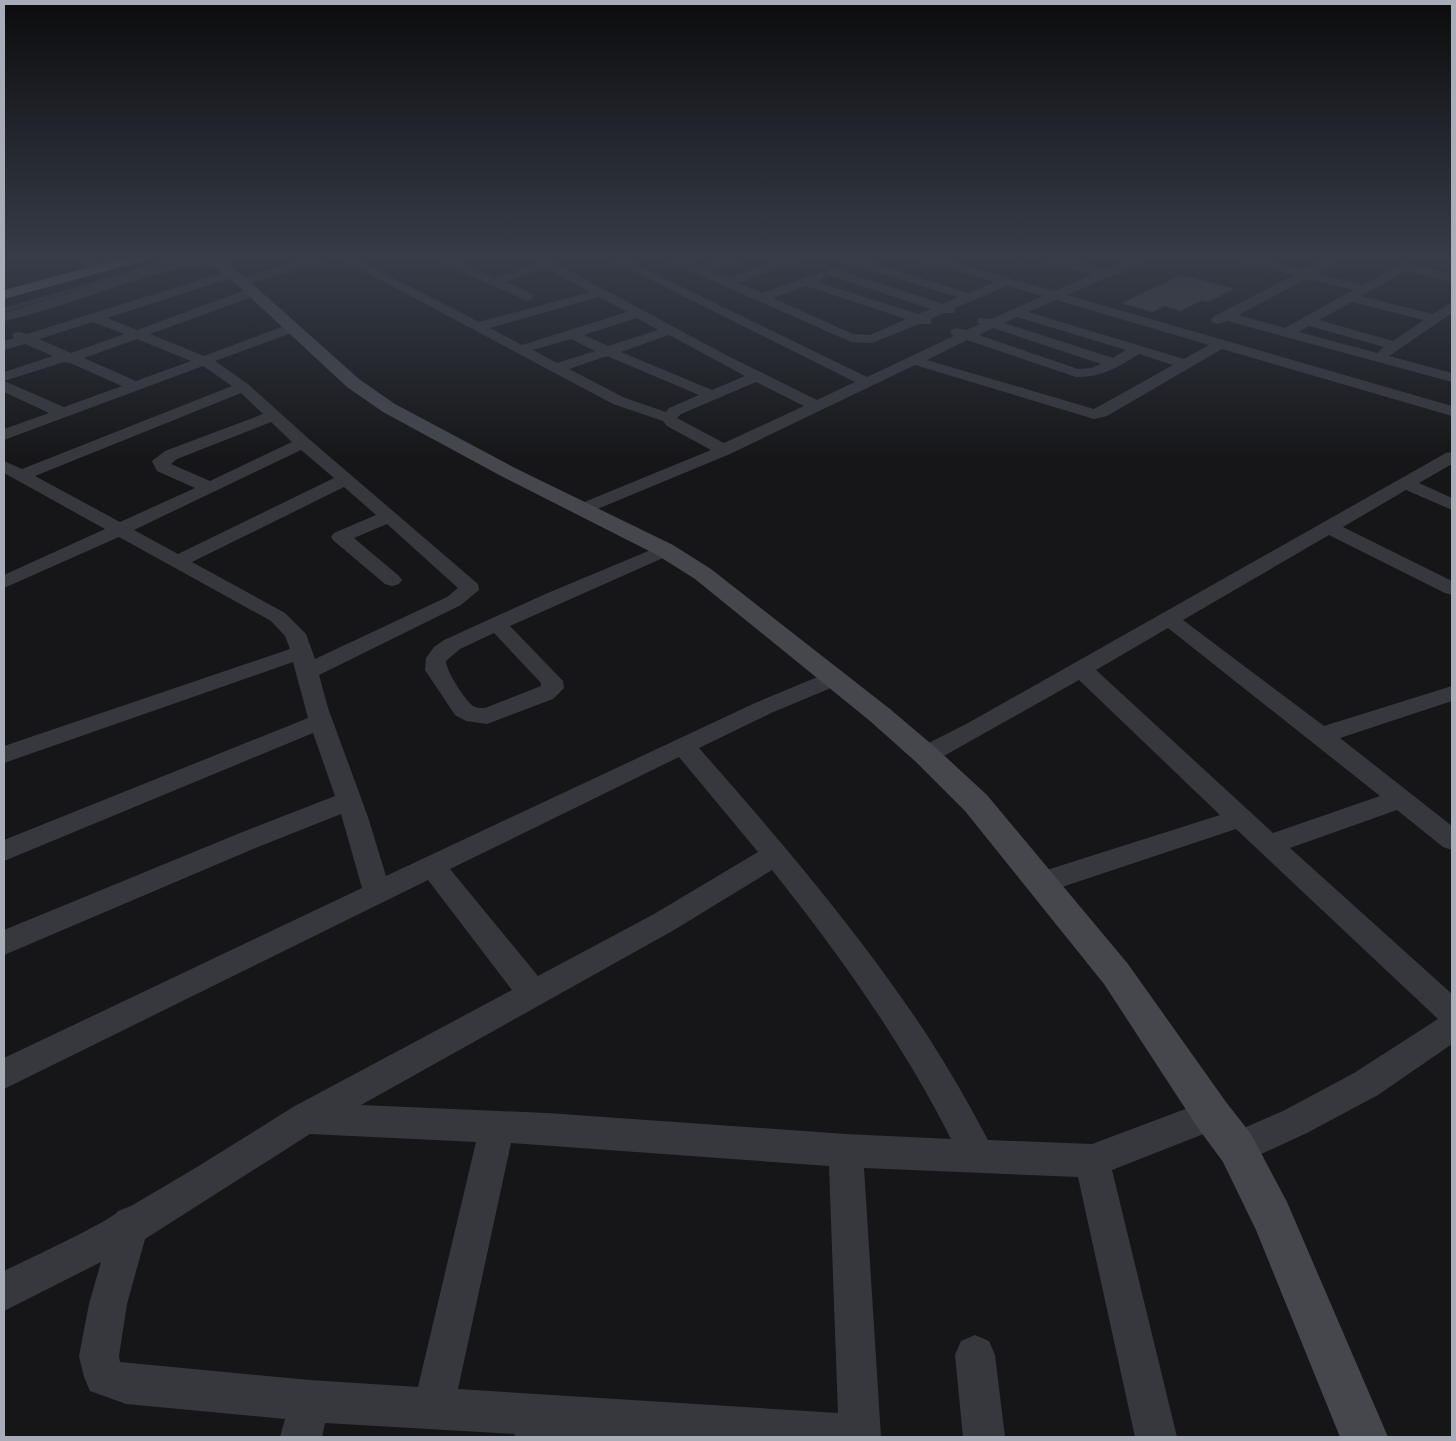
<svg xmlns="http://www.w3.org/2000/svg" width="1456" height="1441" viewBox="0 0 1456 1441" font-family="Signika,sans-serif">
  <style>
    .lines { fill: none; stroke-linecap: round; stroke-linejoin: round }
    .stream { stroke: #2c353c; stroke-width: 4 }
    .building { fill: #404145; stroke: #303034 }
    .street { fill: #37383d; fill-rule: evenodd }
    .secondary { fill: #45474d; fill-rule: evenodd }
    .highway { fill: #63666e; fill-rule: evenodd }
  </style>
  <rect width="100%" height="100%" fill="#161618"/>
  <g class="lines">
    <path class="stream" d="M4,310L183,258"/>
  </g>
  <path class="building" d="M1181,275L1234,289L1208,302L1202,300L1181,311L1165,306L1152,312L1122,303Z"/>
  <g class="lines">
    <path class="street" d="M78,258H92L100,265L98,268H90Z
      M217,258H235C223,272 193,265 176,269C118,284 62,308 4,321V313L173,262Z
      M309,258H328L326,261L246,285L242,286L236,282L238,279Z
      M339,258H354L479,322L590,292L546,268L505,282L532,294L533,297L532,300L527,301L438,261L436,258H452L495,278L543,261H551L728,356L817,400L855,382L607,258H622L867,377L954,336L950,332L952,329L957,328L966,330L980,324L977,321L979,318L991,319L1043,296L1007,286L955,308L954,313H944L930,319L932,321L930,324H919L872,343L851,342L668,261L666,258H682L700,266L724,258H742L740,261L710,271L728,278L784,258H801L799,261L739,283L762,293L821,272L827,276L817,282L918,314L931,309L828,275L826,272L832,268L836,269L943,304L958,297L840,261L838,258H856L969,293L994,282L922,261L920,258H939L1054,291L1094,274L1042,261L1040,258H1060L1105,270L1133,258H1149L1147,261L1067,295L1452,406V416L1222,349L1107,416L1094,419L915,365L730,454L583,515L577,513L574,509L577,505L711,450L667,426L663,421L613,404ZM806,286L906,319L870,335L853,334L773,298ZM599,297L627,312L522,345L490,328ZM1056,300L1209,345L1184,359L1028,312ZM1017,317L1126,350L1113,358L1004,323ZM637,318L658,330L608,346L584,335ZM993,328L1101,364L1091,368L1078,369L979,335ZM669,335L745,376L712,390L621,352ZM571,339L595,351L557,363L533,350ZM967,340L1076,377C1100,378 1119,367 1139,354L1173,365L1094,409L927,360ZM607,356L699,395L669,408L666,412L625,398L569,369ZM756,382L804,406L724,443L677,418L681,414Z
      M1234,258H1254L1304,270L1328,258H1343L1317,273L1363,285L1404,263L1452,274V282L1406,271L1361,296L1432,314L1452,303V313L1389,356L1452,373V382L1227,321L1218,324L1213,323L1211,320L1213,317L1294,275L1236,261ZM1307,279L1353,290L1285,328L1238,315ZM1352,302L1424,320L1393,341L1319,320ZM1309,326L1384,347L1377,353L1299,332Z
      M231,270L237,274L235,277L107,318L137,330L248,289H258L259,292L258,295L150,334L204,356L287,325H297L299,328L297,331L215,361L248,384L309,439L478,584L479,590L461,605L319,675L328,708L368,817L386,876L755,703L827,673L835,671L843,673L846,678L843,683L771,713L699,748C780,840 859,932 927,1035C949,1069 969,1104 988,1140L1092,1144L1212,1099L1224,1104L1229,1115L1224,1126L1112,1170L1177,1437H1135L1078,1177L864,1168L881,1437H514L515,1434L325,1423L322,1437H280L285,1419L126,1404L90,1391L84,1377L79,1356L89,1304L101,1262L4,1311V1271C20,1263 115,1219 118,1211L131,1206L197,1167L293,1107L512,990L428,880L4,1089V1058L362,888L341,814L258,847L4,955V930L240,833L335,796L313,733L4,861V840L308,718L293,662L4,763V746L290,649L285,636L271,621L119,537L4,588V575L105,529L4,473V461L22,469L232,386L203,366L4,440V429L49,413L4,392V372L53,356L25,344L4,350V341L14,338L12,336L14,333L19,332L27,334ZM93,322L124,334L71,353L39,339ZM137,339L191,361L136,381L84,358ZM64,362L70,363L122,386L64,407L4,381ZM241,393L263,414L165,451L152,461L157,471L195,488L120,522L35,476ZM271,422L292,442L210,481L171,464L177,459ZM301,450L334,478L178,554L134,530ZM344,487L376,515L334,533L331,537L334,541L385,584L392,586L399,584L402,580L399,576L354,538L387,524L458,588L447,597L315,659L306,634L285,613L192,562ZM679,757L758,852L654,914L538,976L450,869ZM772,870C839,954 902,1042 951,1139L846,1134L547,1113L361,1105L674,930ZM310,1134L476,1142L418,1387L310,1380L120,1362L119,1356L127,1304L145,1239ZM511,1143L829,1166L838,1413L458,1389Z
      M1452,452V464L1419,483L1452,498V510L1406,490L1343,527L1452,581V595L1445,593L1329,535L1183,620L1324,726L1452,686V701L1340,738L1452,826V850L1443,847L1397,810L1290,848L1452,994V1044L1378,1095L1307,1133L1237,1165L1225,1160L1220,1148L1225,1136L1283,1111L1354,1073L1438,1019L1236,829L1041,894L1031,891L1027,883L1031,875L1220,815L1079,680L935,761L926,763L917,761L914,755L917,749L968,723L1446,453ZM1168,628L1380,796L1273,833L1096,670Z
      M665,544L672,546L675,550L672,554L510,626L563,681L564,688L553,699L495,721L487,724L466,721L455,715L425,670L426,658L434,647L444,640L543,595ZM494,633L541,683V686L485,708C480,708 477,708 473,706C465,700 446,671 446,661L460,649Z
      M975,1335L989,1341L995,1355L1005,1437H963L955,1355L961,1341Z"/>
    <path class="secondary" d="M204,258H220L247,279L359,379L395,404L515,468L673,545L711,569L890,709L936,748L987,795L1128,964L1226,1102L1251,1134L1287,1202L1388,1437H1340L1256,1230L1223,1162L1198,1128L1104,984L965,811L916,762L870,721L695,579L657,555L501,476L383,412L347,387L237,285Z"/>
    <path class="highway" d="M123,258H145L143,261L4,299V290Z"/>
  </g>
  <linearGradient id="sky" x2="0" y2="1"><stop stop-color="#0c0c0d"/><stop offset="0.56" stop-color="#363c48"/><stop offset="1" stop-color="#363c48" stop-opacity="0"/></linearGradient>
  <rect width="1456" height="460" fill="url(#sky)"/>
  <rect width="1456" height="1441" fill="none" stroke="#a8adb8" stroke-width="10"/>
</svg>
